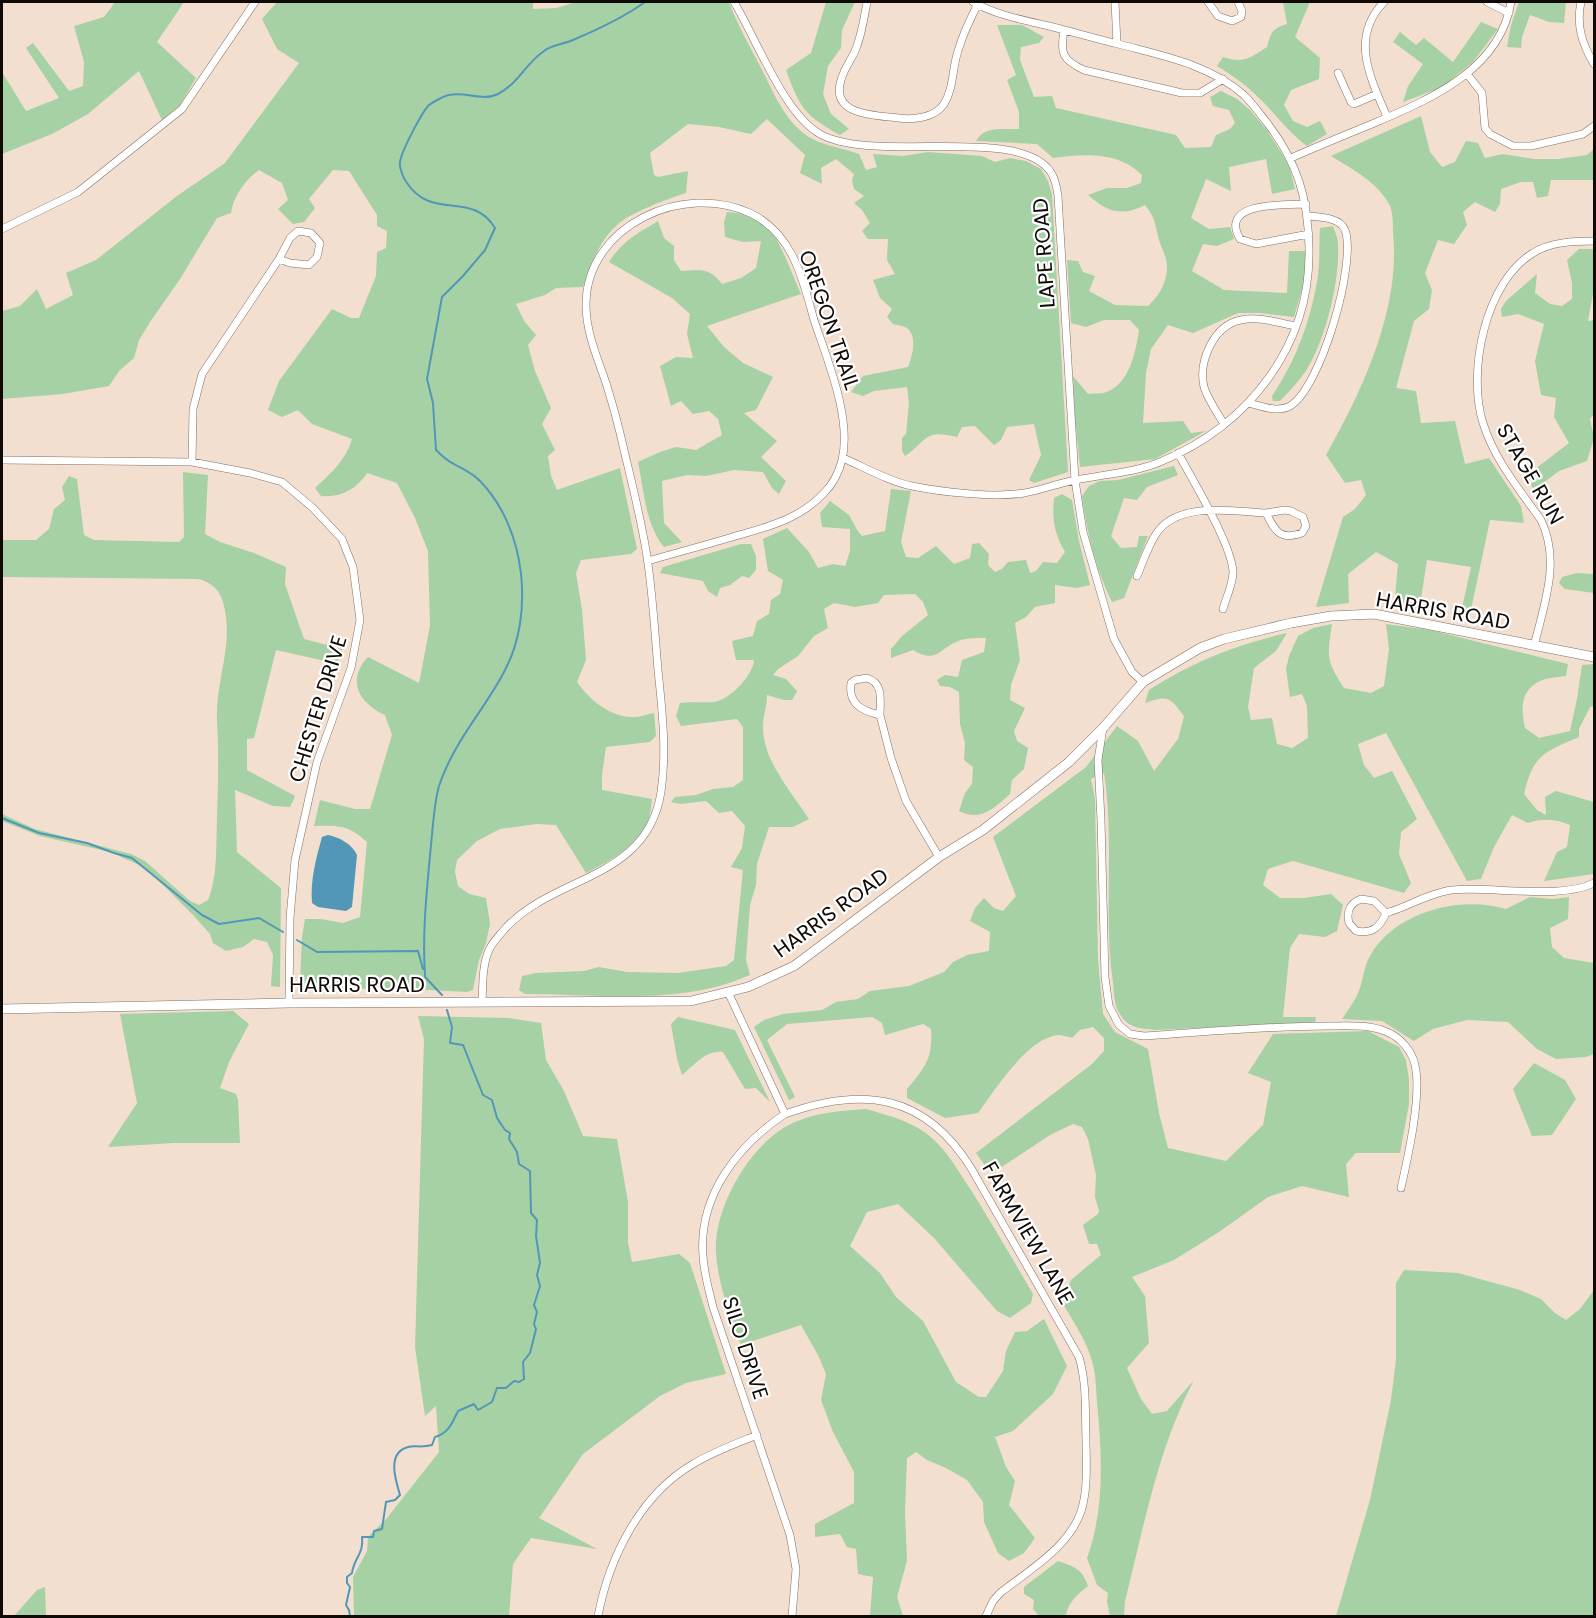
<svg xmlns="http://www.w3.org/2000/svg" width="1596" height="1618" viewBox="0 0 1596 1618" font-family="Poppins,sans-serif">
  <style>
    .green { fill: #a5d1a5 }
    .water { fill: #5297b7 }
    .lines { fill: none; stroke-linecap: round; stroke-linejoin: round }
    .stream { stroke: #5297b7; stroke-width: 2 }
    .minor-casing { stroke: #826f62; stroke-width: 8 }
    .tertiary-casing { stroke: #826f62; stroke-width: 10 }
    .minor { stroke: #fff; stroke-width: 7 }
    .tertiary { stroke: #fff; stroke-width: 9 }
    .labels { text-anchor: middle; stroke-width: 4.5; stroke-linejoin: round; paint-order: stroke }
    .street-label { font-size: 21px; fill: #100a06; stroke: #fff }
  </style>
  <rect width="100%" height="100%" fill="#f3dfcf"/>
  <path class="green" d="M115,2H184L157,42L196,78L180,105L162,120L139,71L88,114L52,134L2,154V72L26,111L59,98L26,48L33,43L69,91L83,86L84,62L74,26L104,17Z
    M277,2H533V9L556,8L576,2H729C738,26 749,45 761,68C775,95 788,130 819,142C832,147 846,149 859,154L866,170L877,167L873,154L903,156L928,152L982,156L995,162L1010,158L1026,161L1041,169L1048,181L1052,195L1068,472L1034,483L1029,480L1041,455L1034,424L1007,427L1001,440L994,445L975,426L962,427L957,437C924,429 929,439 905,456L902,451V438L906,434L909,403L907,387L874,391L863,396L851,392L863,376L908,367C912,357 918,337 907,328C904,326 897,325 893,324L887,317L892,309L880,298L873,280L895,274L887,260L888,239H868L862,231L870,223L862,210L854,203L864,196L854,189L852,180L854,174L836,159L821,168L822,184L800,173L805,155L767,119L751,134L719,127L688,124L650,153L654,175L658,177L688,171L686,193C668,199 631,212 617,225C599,241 591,265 583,287L556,288L545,295L516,304L524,321L536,335L528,345L535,371L551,408L542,424L555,450L548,456L551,476L557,490L620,468L637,549L631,554L581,560L576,573L582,610L586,660L577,682C589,699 608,716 631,717C638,718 647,714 654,713L656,736L650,742L606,747L602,775V790L652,799C651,805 651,812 649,818C640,846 610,861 586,873L556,825L536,824L500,829L477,841L457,860L455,872L458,886L469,894L486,898L490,924L486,943L479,960L473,990L467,992L389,988L313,991L300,982L302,937L305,919H321L343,923L360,917L367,842C349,825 338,825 314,826L320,800L355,809H370L392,735L385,715C359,703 346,680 368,657L419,683L430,626L428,551L415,518L397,483L367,473C357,489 340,498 321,496L315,488C331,473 346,460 352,439L312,424L298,410L282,417L268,410L279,381L332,309L351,318H359L376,276L377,252L386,248L387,231L377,226V215L349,171L333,170L309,199L315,208L304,222L293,224L278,209L288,200L282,183L259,170C245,180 233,197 231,213L217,218L180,279L150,322L139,340L134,358L120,370L109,386L63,394L2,399V311L20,306L37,289L46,309L73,295L66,273L96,260L177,196L225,163L299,63L277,49L262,19Z
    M826,2H855L842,30L841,48L828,66L823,94L831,114L849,129L840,135C804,115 800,108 786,70L811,53Z
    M1283,2H1310L1295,37L1320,58L1319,79L1291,90L1284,105L1293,121L1307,127L1320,121L1327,134L1307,146C1288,132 1276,114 1259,98C1246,85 1232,75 1217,66L1223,57C1243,64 1250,58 1267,47C1270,33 1273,28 1287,24Z
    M1519,2H1566L1564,23L1549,22L1530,15L1522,37L1521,48L1507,47L1511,25Z
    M1481,22L1498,29L1473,62L1442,87L1403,102L1408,86L1423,64L1393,42L1400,32L1416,45L1424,38L1453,62Z
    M997,25H1022L1044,37L1039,43L1021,47L1020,60L1034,97L1052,96L1056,108L1176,135L1185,148L1211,147L1216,135L1230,129L1235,123L1229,110L1213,106L1210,97L1221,91L1237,99L1250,110L1266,129L1289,165L1295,189L1272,194L1266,159L1229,167L1231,191L1206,179L1191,218L1209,229L1230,227L1234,239L1217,246L1203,244L1192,271L1224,290L1287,293L1289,251H1306L1304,282L1294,317L1260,313H1238L1193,333L1168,325L1151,349L1146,373L1143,423L1183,421L1191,433L1206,431L1155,459L1080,467L1075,418L1073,376L1088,394C1094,393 1102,394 1107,392C1130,383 1136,350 1139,330L1130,320H1104L1086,327L1071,323L1067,260L1078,261L1083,272L1095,276L1089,291L1115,305L1148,306C1161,294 1170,277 1166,259C1164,252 1161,247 1159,240C1155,224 1156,219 1145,205C1122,217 1107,212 1088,195L1107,188H1127L1141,183L1142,175C1118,151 1084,154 1053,158L1037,144L976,141C985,125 1004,130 1019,129V112L1007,80L1016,75Z
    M1421,116L1430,152L1442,167L1455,162L1466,141L1478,143L1485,158L1503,154L1534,159H1558L1587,155L1594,149V180H1551L1548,196L1537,198L1533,182H1521L1501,189L1500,204L1495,212L1475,202L1463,212L1467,225L1454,244L1438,240L1425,273L1432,290L1429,309L1414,321L1396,388L1416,391L1421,423L1455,421L1465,464L1489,458L1521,506L1524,523L1490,520L1469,619L1460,617L1471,567L1427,560L1419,611L1394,607L1398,564L1376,552L1348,574L1349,603L1316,607L1343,517L1355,509L1366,495L1361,480L1345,483L1326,455C1362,391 1401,309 1393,233C1393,225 1393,213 1390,206C1379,183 1352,169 1331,156Z
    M727,212C741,213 756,217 767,226C778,235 794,279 801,294L707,326L724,347L743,363L773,377L756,410L744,413L777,441L761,457L786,481L779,494L772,488L763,472L734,470L706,476L687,475L662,481L664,523L682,542L664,547C645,524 644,490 638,462L660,452L676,447L696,450L722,435L718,419L709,411L693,414L681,401L671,406L660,366L676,357L693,358L687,334L690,314L672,298L609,262C622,241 637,234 658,221L664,238L674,246V260L681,271C699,270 710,267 722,284L741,278L756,268L761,241L743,242L725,237L724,222Z
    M1333,226C1335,232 1338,238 1338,244C1340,281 1326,338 1307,369C1299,381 1290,391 1280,401H1273L1272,396C1296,361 1312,317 1318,275C1320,259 1319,244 1320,228Z
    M1579,249H1594V288L1588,321L1594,320V414L1590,419L1594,438L1587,461L1559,471L1534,490L1526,476L1569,443L1554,417L1556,398L1541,395L1535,361L1544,324L1518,314L1502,317L1501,309L1506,301L1537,274L1535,293L1550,304L1562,306L1572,299V283L1567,260Z
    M1174,466L1178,475L1147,487L1137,500L1124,498L1111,536L1121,548L1137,547L1139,536H1148L1124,598L1112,602C1095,568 1087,533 1082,496L1089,486L1100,481L1118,480Z
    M183,472L208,475L205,534L220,542L254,553L286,567L285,584L304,639L342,649V657L334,663L276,650L254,738L247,739V770L295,796L290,807L273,806L235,790L237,852L281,888L280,987L271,986L273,955L267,942L254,939L243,947L226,951L213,943L210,934L194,916L150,872L137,864L110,852L40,836L2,821V814L35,829L131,854L145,861L190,901L199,905L208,900C218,877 216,842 217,818C218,785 219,753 217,721C215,680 235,644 223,602C219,589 211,582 198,579L2,577V540H36L49,529L54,509L65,500L62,487L69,476L77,479L84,535L94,540L179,542L184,537Z
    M891,489L911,491L901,542L906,557L918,558L936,546L954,564L970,558L972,544L979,543L989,554L988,565L995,572L1002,569L1008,562L1026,560L1030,573L1036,571L1043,562L1057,563L1065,552C1054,533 1052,519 1054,498L1062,494L1072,500L1079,541L1090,585L1077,588L1055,585V603L1035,607L1026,617L1015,623L1020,660L1011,685L1010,700L1025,708L1014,731L1017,741L1028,748L1024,769L1012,780L1010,794C994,808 981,822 959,811L965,793L972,784L973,767L964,760L965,743L960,724L959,692L950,687L940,686L937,680L945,675L958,677L962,660L984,652L986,638C978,638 968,638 961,640C939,647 938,665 913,650L891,658V649L902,636L928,615L923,602L915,594L884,595L878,603L855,607L834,603L824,609L828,628L814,636L798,656L778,669L773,675L786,679L797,691L792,700H784L767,695C767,705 764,713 763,723C761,759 791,791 809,819L793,827H769L757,864L756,885L750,905L746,960L750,975C680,1006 600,994 525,994L519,990L522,976L536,973L584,971L599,967L627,972L678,973L726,966L734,960L743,870L731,867L742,848L745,826L732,811L719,813L706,801L681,804L671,802L675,797L696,795L713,789L733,787L743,780V727L737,719L681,726L676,716L680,703C692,701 708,704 718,701C732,697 753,675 754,660H736L732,641L753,636L757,621L769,614L771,600L780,594L783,580L768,571L763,539L787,528L809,552L818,568L833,564L845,566L850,551V529L822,527L820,513L830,501L849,515L857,530L862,536L885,531Z
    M741,544H751L756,556V570L749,578L742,576L730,585L720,588L717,597L708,591L703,581L660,573L663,567Z
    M1577,573L1594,574V593L1565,589L1559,583L1562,577Z
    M1332,624C1327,657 1326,660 1344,688L1371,693L1384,686L1389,649L1386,624L1430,630L1568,664L1566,676C1558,677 1545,678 1538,682C1520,692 1521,710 1525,728L1539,738L1570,731L1577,699L1582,665L1594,664V706L1590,707L1579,729V737C1544,752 1533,755 1524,794L1537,810L1546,815L1545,797L1556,791L1594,802V874L1544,881L1557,852L1567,847L1570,825C1556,819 1542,818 1528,823L1512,815L1494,847L1481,879L1467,881L1386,733L1358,744L1364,765L1374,778L1392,771L1417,819L1401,832L1399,854L1411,883L1404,893L1293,861L1268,869L1263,885L1280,898H1304L1331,894L1343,905L1337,931L1325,937L1299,934L1290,948L1283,1017H1316L1315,1022L1156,1030C1141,1029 1128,1028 1120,1014C1114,1006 1114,993 1113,983C1103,914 1115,843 1104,773L1091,779L1095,799L1098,960L1103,1014L1115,1032L1148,1049L1159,1113L1168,1148L1226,1161L1263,1125L1271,1082L1248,1073L1273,1034L1368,1031L1399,1047L1406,1060L1409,1080V1104L1400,1153H1356L1346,1164L1349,1197L1302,1186L1268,1197L1219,1232L1174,1260L1132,1277L1145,1296L1149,1343L1127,1368L1141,1399L1152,1414L1167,1411L1194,1380C1158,1448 1144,1526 1125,1601L1124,1616H1110L1107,1602L1108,1593L1097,1585L1087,1558C1105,1509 1102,1454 1097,1402C1096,1389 1096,1374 1092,1361C1086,1339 1071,1318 1060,1299L1072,1279L1101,1255L1097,1244H1089L1083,1225L1098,1214L1099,1211L1095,1197L1096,1175L1088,1139L1082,1127L1073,1124L1050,1135L991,1174L976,1153L1092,1064L1104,1051V1038L1093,1027L1080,1030L1072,1038C1068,1037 1062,1035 1058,1035C1027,1038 995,1090 978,1113L945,1118L907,1098V1089C925,1067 933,1059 931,1029L923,1024L885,1035L882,1023L872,1017L787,1024L767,1040L795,1097L789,1100L754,1027L764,1020L783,1014L822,1010L836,1002L858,999L870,991L909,986L944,972L953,962L967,955L989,951L990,932L970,921L975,908L984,898L994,908L1003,911L1016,896L993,837L1086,767L1117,726L1138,741L1154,771L1178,739L1184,716C1169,697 1169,695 1145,703L1149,690C1194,661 1236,645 1287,633L1276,651L1254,668L1248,707L1251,720L1272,718L1277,744L1292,748L1308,738L1307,706L1302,694L1290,697L1286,669L1289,656L1298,636L1313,628Z
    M1530,897L1553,899L1569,897L1568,919L1550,928L1552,947L1564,958L1594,963V1054L1586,1057L1556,1059L1537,1049L1508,1022L1467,1020L1433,1029L1414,1041L1382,1021L1342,1019C1348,1010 1355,1001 1359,991C1363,980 1364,966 1370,956C1394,912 1460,895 1506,909Z
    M233,1011L249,1024L229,1062L220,1088L236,1094L238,1100L240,1143H174L108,1147L137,1103L120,1014Z
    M418,1016L509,1018L541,1023L546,1060L564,1091L583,1136L617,1139L628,1202V1243L632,1262L679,1254L690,1263L726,1374L686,1383L660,1396L583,1454L539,1518L597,1549L531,1538L513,1564L509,1616H354L353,1577L367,1551L368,1537L387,1518L439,1452L436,1406L425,1416L415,1347L424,1039Z
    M678,1017L735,1030L770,1102L756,1088L745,1089L723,1052C707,1049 694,1065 682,1075L677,1059L671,1024Z
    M1534,1063L1565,1080L1576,1099L1552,1135L1532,1136L1513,1089Z
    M866,1109C890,1116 915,1122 933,1139C948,1152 958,1171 969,1187C991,1222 1012,1258 1033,1294L1031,1303L1010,1318L997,1311L934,1238L898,1204L867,1212L850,1246L880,1273L896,1297L923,1321L956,1382L979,1397H986L1003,1371L1006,1351L1015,1332L1027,1331L1044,1319L1067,1366L1053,1394L1013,1431L995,1437L1006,1467L1015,1481L1009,1505L1035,1538L1024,1553L1009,1561L998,1553L984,1522L983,1502L967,1480L946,1468L927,1460L916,1452L907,1458L905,1512L907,1561L897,1597L903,1616H870L873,1577L858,1574L856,1549L847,1547L840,1534L815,1537V1524L854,1503V1472L833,1432L821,1400L826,1374L818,1355L801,1325L741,1345C730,1315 718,1285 716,1253C713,1207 752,1140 795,1122C818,1112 842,1111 866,1109Z
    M1404,1270L1458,1273L1520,1290L1541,1299L1555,1313L1566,1320L1580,1309L1594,1290V1616H1336L1370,1500L1391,1400L1396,1359V1283Z
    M1058,1561C1074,1567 1082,1568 1088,1586C1078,1594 1067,1603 1066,1616H1039L1033,1609L1034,1600L1024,1594V1587Z
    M45,1587L46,1616H14L37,1590Z"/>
  <path class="water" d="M328,835C339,837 352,844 357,855L352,907L346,911L318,907L312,903C310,880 316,859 322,837Z"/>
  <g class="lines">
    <path class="stream" d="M2,818L39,833L87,843L114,853L132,858L202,915L219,924L259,918L283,932
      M297,940L317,952L418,951L423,969
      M425,976C422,932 427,889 431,845C433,826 434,804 439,786C454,741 483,712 504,672C535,615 526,528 480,481C471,472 464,470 454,464C447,461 441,455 436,450L433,403L427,379L442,297L463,276L485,250L495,228C472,190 432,221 407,183C403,178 399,167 400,162C401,152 422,112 429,105C433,102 444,96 449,95C466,91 482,102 498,94C520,82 525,64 544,51C551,45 564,44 573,40C599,29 623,18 645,2
      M425,977L442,995
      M350,1616L349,1610L346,1605L350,1587L347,1583V1577L352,1573C354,1558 364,1554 362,1537H373L374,1531L382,1529L386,1502L395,1500L400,1495C396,1481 386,1453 408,1447C414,1445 422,1448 432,1445L435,1437C449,1433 452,1423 458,1411L474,1404L478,1410L492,1402L497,1388H506L514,1381L519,1382L524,1379L523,1362L530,1353L536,1329L534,1324L537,1312L534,1305L540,1286L537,1275L540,1263L536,1236L537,1220L531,1213L530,1171L519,1164L517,1152L509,1139L510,1133L505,1130L497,1118L492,1100L483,1095L463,1045L450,1043L452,1027L447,1010"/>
    <defs>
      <path id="minor" d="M734,2C756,38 784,114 820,134C873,164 1017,125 1050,171C1055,178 1057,188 1058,196L1075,480L1083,532L1114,639L1132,672L1143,682
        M867,2C864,18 862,35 855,51C851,60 844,69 841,80C830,115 873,115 898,118C913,120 935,118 944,104C954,88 952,68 958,51C963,34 970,19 978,4
        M1115,2L1117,44
        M1208,2L1218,16L1232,21L1241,17L1242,11L1238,2
        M1384,2C1349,38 1371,79 1387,117
        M1487,2L1509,13
        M1581,2C1576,25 1582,44 1594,64
        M1064,30C1060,53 1062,60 1084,70L1182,93H1200L1223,79
        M1338,73L1351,102L1354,104L1377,94
        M1467,74L1482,93L1485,128L1490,134L1513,146H1531L1583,134L1594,126
        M1291,158C1318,146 1345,135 1372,124C1428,100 1500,71 1511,2
        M1306,204C1285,205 1218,201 1240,239L1256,244L1309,234
        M2,229L78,192L182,109L255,2
        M1249,403C1261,406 1278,413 1290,406C1321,388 1357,262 1345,230C1340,217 1318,217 1307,216
        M1224,424C1217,412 1208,400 1204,387C1198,361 1214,325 1241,320C1259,316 1279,323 1296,326
        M1178,453C1192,479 1232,545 1233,572C1233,584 1226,598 1223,609
        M843,458C864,467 890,482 912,486C941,492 995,498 1024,493C1042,490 1058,483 1076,480C1104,474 1133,473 1160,462C1249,425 1311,346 1309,248C1308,198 1298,164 1268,124C1260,114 1253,104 1244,95C1210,65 1164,56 1122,45C1097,39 1073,32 1049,26C1023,20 996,15 973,2
        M2,460L192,462L250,473L282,482L313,508L342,539L353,567L360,620L351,668L317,762L295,860L290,918L289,1003
        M192,462L193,409L202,374L279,259L290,238L298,231L311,233L320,243L317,257L309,265L290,263L279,259
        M1285,510L1291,511L1303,517L1306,526L1302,533C1280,541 1275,531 1266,513Z
        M1137,576C1143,562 1148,546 1156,534C1177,501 1233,511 1266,513
        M1534,646C1544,605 1561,561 1541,520C1519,489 1494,459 1483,423C1467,372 1485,282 1533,253C1550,242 1574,241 1594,241
        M867,678C884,683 880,701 880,715C862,711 848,704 851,683L855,680Z
        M880,715L891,758L906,801L939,857
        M1103,728L1098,760L1101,820L1105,977L1109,1006L1119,1025L1130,1034L1144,1036C1205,1032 1266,1026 1328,1026C1347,1026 1368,1024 1387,1032C1400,1037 1412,1051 1415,1065C1422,1095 1408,1157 1401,1188
        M1361,899L1374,901L1386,913C1380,927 1373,934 1356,931L1349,923C1346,912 1350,903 1361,899Z
        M1386,913C1408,907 1428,893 1452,890C1491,886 1560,900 1594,883
        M728,992L785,1114C863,1086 925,1094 971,1168L1079,1357C1087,1384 1085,1412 1086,1439C1086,1459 1088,1480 1084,1499C1078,1542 1032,1568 1000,1593L993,1601L986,1616
        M482,1002C483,986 482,965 489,950C492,943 498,937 503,931C552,874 647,882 661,792C667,752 662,709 658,670C655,635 653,599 648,564C643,524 630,477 621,437C617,420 612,402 607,386C598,359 586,333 586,305C586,225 684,182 750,213C769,222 782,236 792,255C802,274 808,298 814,320C827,359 852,418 842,460C839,472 832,485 824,493C798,521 763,528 729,538C702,546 675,553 648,561
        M785,1114C738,1145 698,1196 703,1256C704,1274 709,1290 713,1307L790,1535L796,1569L792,1616
        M598,1616C609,1558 640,1495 693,1464C713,1452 735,1444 757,1435"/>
      <path id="tertiary" d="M2,1009L289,1003L691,1001L748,987L794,966L939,857L983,830L1069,762L1103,728L1143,682L1200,648L1224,639L1291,623L1331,616L1374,614L1594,657"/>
    </defs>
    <use href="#minor" class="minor-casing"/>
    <use href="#tertiary" class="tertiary-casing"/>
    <use href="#minor" class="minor"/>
    <use href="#tertiary" class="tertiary"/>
  </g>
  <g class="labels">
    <g class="street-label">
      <text transform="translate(1044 253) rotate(-94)" y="7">LAPE ROAD</text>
      <text transform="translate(829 320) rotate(71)" y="7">OREGON TRAIL</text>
      <text transform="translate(1530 474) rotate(60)" y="7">STAGE RUN</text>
      <text transform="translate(1443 611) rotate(10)" y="7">HARRIS ROAD</text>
      <text transform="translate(318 709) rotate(-73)" y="7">CHESTER DRIVE</text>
      <text transform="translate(831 913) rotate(-36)" y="7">HARRIS ROAD</text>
      <text x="357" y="992">HARRIS ROAD</text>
      <text transform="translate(1028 1233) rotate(60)" y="7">FARMVIEW LANE</text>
      <text transform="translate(745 1348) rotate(72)" y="7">SILO DRIVE</text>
    </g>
  </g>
  <rect width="1596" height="1618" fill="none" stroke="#100a06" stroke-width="6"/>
</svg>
